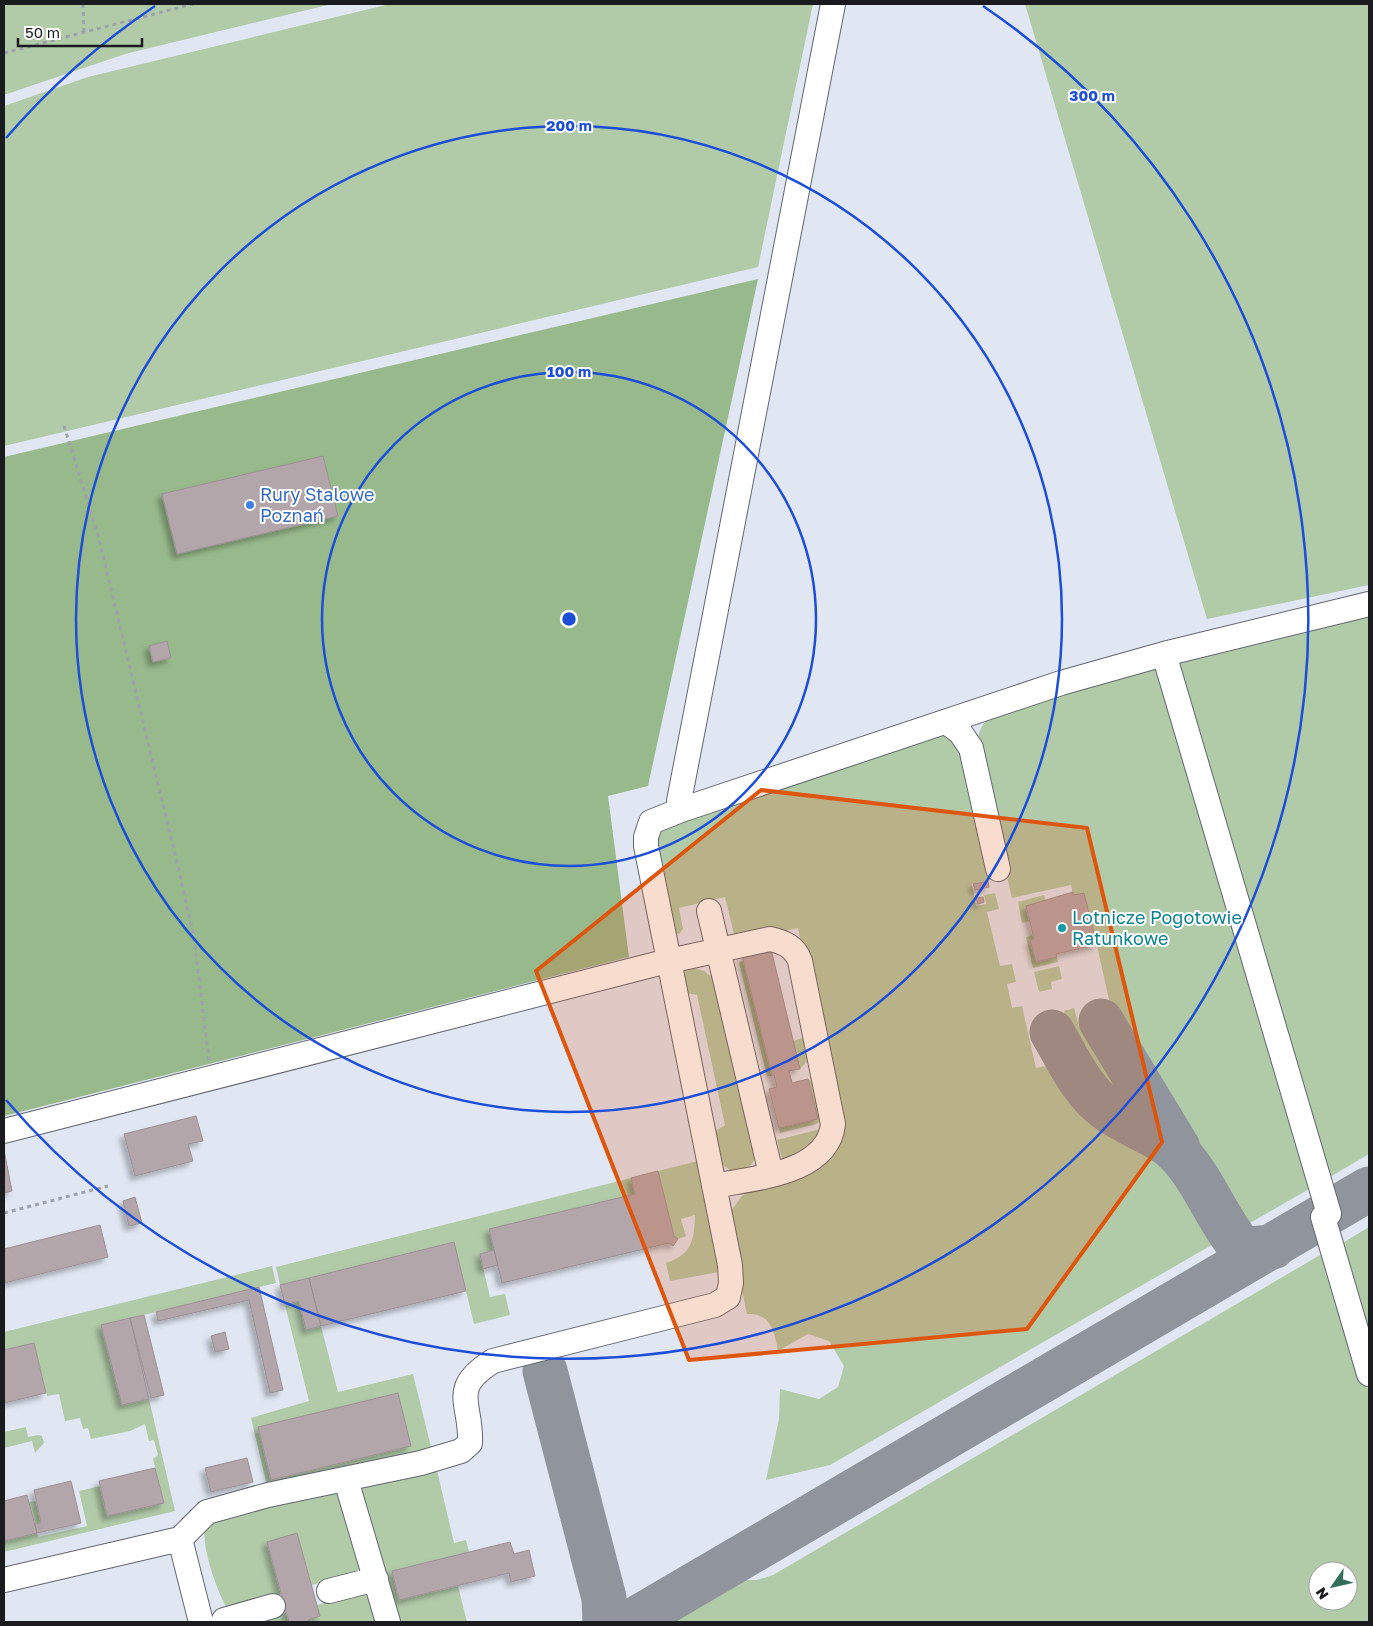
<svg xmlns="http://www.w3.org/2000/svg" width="1373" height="1626" viewBox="0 0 1373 1626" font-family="'Golos Text',sans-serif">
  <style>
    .green { fill: #b1caa8; fill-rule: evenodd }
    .forest { fill: #97b98b }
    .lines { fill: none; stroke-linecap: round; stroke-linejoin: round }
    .taxiway { stroke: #90959d; stroke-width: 45 }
    .building { fill: #b3a6ab; stroke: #9d9095; filter: url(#shadow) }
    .minor-casing { stroke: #626771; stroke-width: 26 }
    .path { stroke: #9da2ab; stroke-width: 3; stroke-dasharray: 4 4; stroke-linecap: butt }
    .minor { stroke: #fff; stroke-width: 24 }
    .marked { fill: #de560d; fill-opacity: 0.2; stroke: #de560d; stroke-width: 4; stroke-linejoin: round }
    .ring { fill: none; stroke: #1d4ed8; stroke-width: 2.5 }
    .shop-dot { fill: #3f7fe0; stroke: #fff; stroke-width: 2 }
    .culture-dot { fill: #0f9aa8; stroke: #fff; stroke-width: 2 }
    .labels { text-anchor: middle; stroke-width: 4; stroke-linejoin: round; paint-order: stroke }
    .shop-label { font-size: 18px; fill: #366cbe; stroke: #fff; text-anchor: start }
    .culture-label { font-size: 18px; fill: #0d838f; stroke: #fff; text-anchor: start }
    .centre { fill: #1d4ed8; stroke: #fff; stroke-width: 2.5 }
    .ring-label { font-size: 15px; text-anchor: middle; font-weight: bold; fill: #1d4ed8; stroke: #fff; stroke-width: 4; stroke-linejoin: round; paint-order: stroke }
  </style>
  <defs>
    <filter id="shadow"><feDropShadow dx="-4.5" dy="4.5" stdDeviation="2.5" flood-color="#0004"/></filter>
  </defs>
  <rect width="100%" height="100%" fill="#e1e7f2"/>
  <path class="green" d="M4,4H332L125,54L4,95Z
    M390,4H813L758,267L4,446V106L88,77Z
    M1025,4H1369V585L1207,619Z
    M1369,611V1154L1323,1181L1176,658Z
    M1155,664L1316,1185L830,1465L766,1480L779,1419L780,1389L819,1399L838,1387L844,1366L829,1341L808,1334L778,1351C774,1331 771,1313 747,1314L728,1224L730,1212L742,1196L839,1126L798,928L736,942L725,897L679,908L683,929L679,934L672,932L655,844L660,832L668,824L941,734L951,738L965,755L992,879L972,884L976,906L986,904L984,895L995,893L999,909L987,912L1000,966L1012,964L1016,982L1007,984L1012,1008L1022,1006L1036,1068L1050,1065L1044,1034L1068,1029L1064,1011L1074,1008L1079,1026L1113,1018L1096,941L1102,940L1101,937L1095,938L1084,893L1073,895L1071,885L1012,898L977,751C977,736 979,728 989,717Z
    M1044,895L1046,902L1026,906L1029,921L1022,923L1018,902Z
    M1033,935L1034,939L1030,940L1036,962L1057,957L1058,962L1033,968L1026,937Z
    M743,960L772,1076H767L739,963Z
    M1059,966L1062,979L1051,982L1052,989L1039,992L1034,972Z
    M692,967L704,971L716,980L757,1152C754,1164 749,1169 737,1173C716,1166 716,1151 714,1132L725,1125L697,995L686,993L682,972Z
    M665,979L719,1272L670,1281L666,1263C692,1254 694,1241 695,1215L681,1219L686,1236L678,1239L674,1236L658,1171L698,1161Z
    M803,1038L808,1060L800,1069L793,1041Z
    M808,1079L815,1083L823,1117L817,1124L780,1133L779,1128L818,1119Z
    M828,1127L826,1135L789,1162L782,1159L777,1140Z
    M631,1178L635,1194L489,1229L494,1250L480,1254L490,1297L505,1294L510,1315L474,1324L454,1242L280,1285L276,1267Z
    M1369,1227V1358L1336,1247Z
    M1327,1251L1369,1393V1622H668L741,1580H757L773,1575ZM1318,1571H1348V1601H1318Z
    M272,1266L276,1283L102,1325L122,1405L149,1399L175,1511L4,1552V1541L37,1533L38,1537L87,1526L79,1491L100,1486L107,1516L164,1502L153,1459L158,1455L154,1440L149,1441L145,1424L130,1431L91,1439L88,1428L83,1429L80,1418L65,1421L59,1394L47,1396L34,1343L4,1350V1332Z
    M299,1301L306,1330L321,1326L338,1392L413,1374L431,1447L420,1459L268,1490L251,1418L309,1401L285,1305Z
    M26,1427L28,1437L38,1435L42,1436L44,1443L35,1453L32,1441L4,1448V1432Z
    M436,1466L454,1543L466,1540L469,1552L392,1572L399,1600L458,1586L467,1622H309L308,1620L320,1616L317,1605L361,1593L375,1599L366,1561L356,1573L312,1585L297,1534L267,1542L281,1594L227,1608C216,1589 199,1542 206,1520Z
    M36,1501L41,1523L35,1524L29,1502Z
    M286,1613L289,1622H253Z"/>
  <path class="forest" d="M758,279L648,786L608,796L629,957L4,1116V457Z"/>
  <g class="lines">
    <path class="taxiway" d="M1101,1021L1178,1148
      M1052,1032C1068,1059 1081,1090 1107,1109C1129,1126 1159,1133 1178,1153C1204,1180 1216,1217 1239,1245L1248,1249L1273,1247
      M545,1371L604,1598L605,1622
      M631,1622L1369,1189"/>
  </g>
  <path class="building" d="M323,456L338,516L177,554L162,494Z
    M167,641L171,658L153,662L149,646Z
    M988,881L989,887L975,890L973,884Z
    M1073,892V895L1084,893L1097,945L1056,954L1057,957L1036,962L1030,940L1034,939L1026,906Z
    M983,897L984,902L978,904L976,898Z
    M771,949L800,1069L789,1071L792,1083L808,1079L818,1119L779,1128L769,1089L777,1087L774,1075L772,1076L742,956Z
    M196,1116L203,1141L188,1144L193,1161L135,1176L124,1134Z
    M4,1150L12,1191L4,1193Z
    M658,1171L674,1236L678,1239L673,1246L669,1243L502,1283L489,1229L635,1194L631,1178Z
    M135,1197L142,1223L129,1226L123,1201Z
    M100,1225L108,1257L4,1283V1249Z
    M454,1242L466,1291L321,1326L309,1278Z
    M494,1250L498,1265L483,1269L480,1254Z
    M309,1278L321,1326L306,1330L299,1301L285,1305L280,1285Z
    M259,1287L283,1390L270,1393L249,1300L158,1321L156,1312Z
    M144,1315L164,1395L151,1398L130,1318Z
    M130,1318L149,1399L122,1405L101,1325Z
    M225,1332L229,1349L215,1352L211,1336Z
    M34,1343L46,1393L4,1403V1350Z
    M398,1393L411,1446L271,1480L258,1427Z
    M247,1458L253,1482L211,1492L205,1468Z
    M155,1468L164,1503L107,1516L99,1481Z
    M71,1481L81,1523L37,1533L35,1524L41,1523L34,1490Z
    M27,1495L37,1533L4,1541V1501Z
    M297,1533L320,1616L308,1620L309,1622H289L267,1542Z
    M510,1542L514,1554L529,1550L535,1576L511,1582L509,1573L399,1600L392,1571Z"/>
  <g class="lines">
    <defs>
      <path id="minor" d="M1164,654L1329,1214
        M946,722L960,732L971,748L998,869
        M681,810L679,801L833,4
        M709,911L771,1174
        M4,1131L660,963L770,939C784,942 795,947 800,961L833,1124C828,1174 753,1178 714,1186
        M1323,1217L1369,1374
        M346,1480L388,1622
        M180,1539L201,1622
        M4,1580L180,1539L207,1512L268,1495L421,1463L461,1451L470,1443C472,1403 448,1389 493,1361L715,1305L728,1297L731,1283L730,1265L646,846V837L651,822L681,810L1061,683L1164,654L1369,604
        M329,1591L376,1579
        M224,1620L273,1606"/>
    </defs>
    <use href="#minor" class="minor-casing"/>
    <path class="path" d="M83,4L84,32
      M4,53L193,4
      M64,426L98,535L180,875L194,938L209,1060
      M4,1213L108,1186"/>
    <use href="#minor" class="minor"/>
  </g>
  <path class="marked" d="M761,790L1087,828L1162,1142L1027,1329L689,1360L536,971Z"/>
  <g class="ring">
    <circle cx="569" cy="619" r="247"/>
    <circle cx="569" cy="619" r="493"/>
    <path d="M6 138A740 740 0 0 1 155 6M983 6A740 740 0 1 1 6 1100"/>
  </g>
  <circle class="shop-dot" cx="250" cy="505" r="5"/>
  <circle class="culture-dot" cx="1062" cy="928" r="5"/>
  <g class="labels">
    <g class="shop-label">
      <text x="260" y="501">Rury Stalowe<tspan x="260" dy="21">Poznań</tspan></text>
    </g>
    <g class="culture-label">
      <text x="1072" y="924">Lotnicze Pogotowie<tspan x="1072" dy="21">Ratunkowe</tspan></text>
    </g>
  </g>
  <circle cx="569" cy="619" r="8" class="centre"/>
  <g class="ring-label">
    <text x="1092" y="101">300 m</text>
    <text x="569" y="131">200 m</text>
    <text x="569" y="377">100 m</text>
  </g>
  <rect width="1373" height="1626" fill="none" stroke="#191b1f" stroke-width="10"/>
  <g transform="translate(1333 1586) rotate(236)"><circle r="24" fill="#ffffff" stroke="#a3a4a5"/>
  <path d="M0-4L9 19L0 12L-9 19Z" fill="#32705c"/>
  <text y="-8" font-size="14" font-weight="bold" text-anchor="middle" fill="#191b1f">N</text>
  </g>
  <path d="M18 38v8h124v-8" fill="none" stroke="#191b1f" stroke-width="2.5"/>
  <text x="25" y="38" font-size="15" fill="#191b1f" stroke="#ffffff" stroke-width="4" paint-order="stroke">50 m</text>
</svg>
